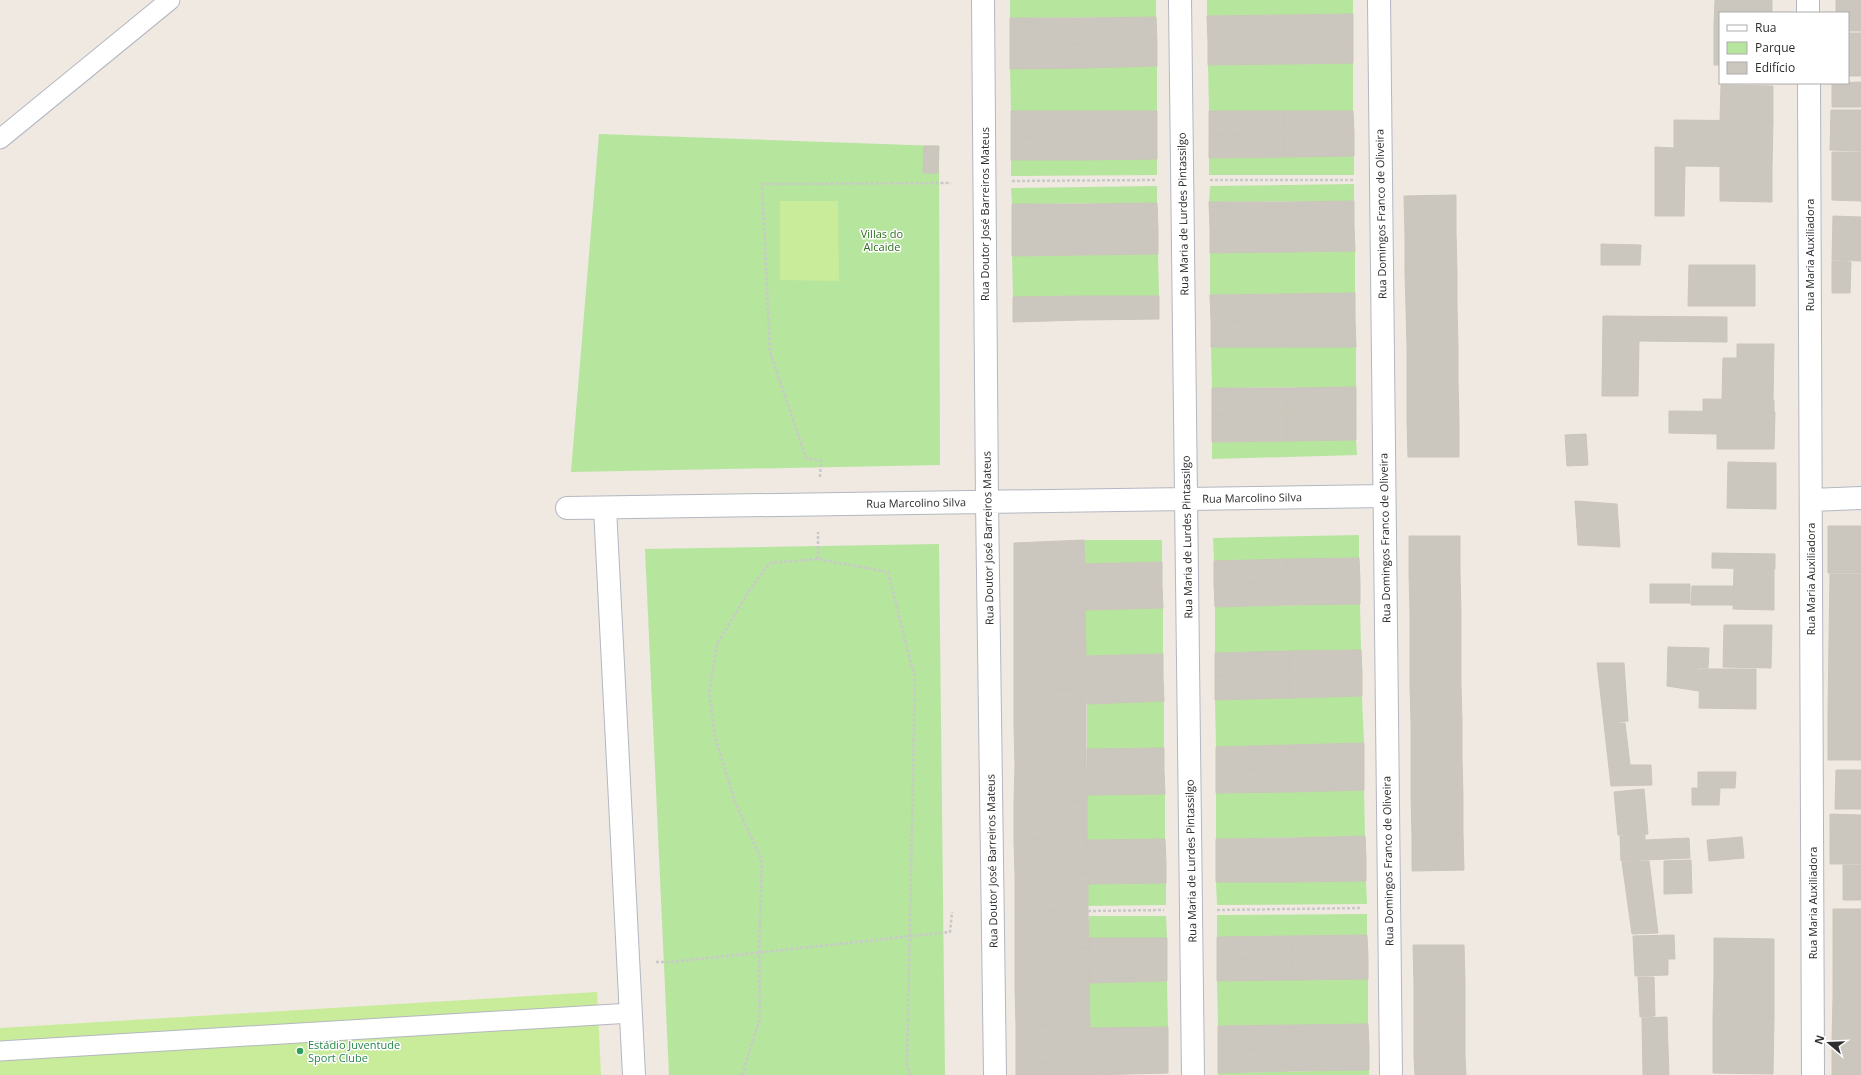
<svg xmlns="http://www.w3.org/2000/svg" width="1861" height="1075" viewBox="0 0 1861 1075" font-family="'Open Sans',sans-serif">
  <style>
    .green { fill: #b6e59e }
    .pitch { fill: #c9ec9a }
    .building { fill: #cbc7bf; stroke: #cbc5ba }
    .lines { fill: none; stroke-linecap: round; stroke-linejoin: round }
    .service-casing { stroke: #b4b7c1; stroke-width: 21 }
    .minor-casing { stroke: #b4b7c1; stroke-width: 24 }
    .path { stroke: #c9c9c9; stroke-width: 2.5; stroke-dasharray: 3 2; stroke-linecap: butt }
    .service { stroke: #fff; stroke-width: 19 }
    .minor { stroke: #fff; stroke-width: 22 }
    .leisure-dot { fill: #2e9e5b; stroke: #fff; stroke-width: 1.5 }
    .labels { text-anchor: middle; stroke-width: 3; stroke-linejoin: round; paint-order: stroke }
    .street-label { font-size: 11px; fill: #2e2e2e; stroke: #fff }
    .park-label { font-size: 11px; fill: #2c6e1b; stroke: #fff }
    .leisure-label { font-size: 11px; fill: #27864d; stroke: #fff; text-anchor: start }
  </style>
  <rect width="100%" height="100%" fill="#efe9e1"/>
  <path class="green" d="M1010,0H1156V17L1010,18Z
    M1207,0H1353V14L1207,16Z
    M1353,63V111H1209L1208,65Z
    M1157,66V111H1011L1010,69Z
    M599,134L939,146L940,465L571,472Z
    M1354,156V175H1209V158Z
    M1157,159V175L1011,176V160Z
    M1354,184V201L1209,202L1210,186Z
    M1157,186V203L1012,204L1011,188Z
    M1355,251V293L1210,295V253Z
    M1158,254L1159,296L1013,297L1012,256Z
    M1211,347H1356V387L1212,388Z
    M1356,440L1357,455L1212,459V442Z
    M1359,535V558L1214,561L1213,538Z
    M1084,540H1162V562L1085,564Z
    M939,544L945,1075H669L645,549Z
    M1360,604L1361,650L1215,653V607Z
    M1163,608V654L1085,656V610Z
    M1362,696L1364,743L1216,747L1215,700Z
    M1164,701V748L1087,749V704Z
    M1364,790L1365,836L1216,839V793Z
    M1165,794V839L1087,840V795Z
    M1366,881L1367,904L1217,905L1216,882Z
    M1166,883V905L1088,906V884Z
    M1367,914V935L1217,937V915Z
    M1089,916H1166L1167,938H1089Z
    M1368,979V1024L1218,1026L1217,981Z
    M1167,981L1168,1027L1090,1028L1089,983Z
    M1369,1070V1075H1218V1073Z"/>
  <path class="pitch" d="M780,201H838L839,281L780,280Z
    M597,992L601,1075H0V1028Z"/>
  <path class="building" d="M1715,0H1772V13H1720V24H1714Z
    M1836,0H1861V31H1848V13H1836Z
    M1353,14V41L1283,42V15Z
    M1283,15V42L1208,43L1207,16Z
    M1156,17L1157,43L1082,44L1081,18Z
    M1010,18H1081L1082,44L1010,45Z
    M1714,24H1720V65H1714Z
    M1848,33H1861V76H1848Z
    M1353,41V63L1283,64V42Z
    M1283,42V64L1208,65V43Z
    M1157,43V66L1082,68V44Z
    M1082,44V68L1010,69V45Z
    M1861,82V107H1832V83Z
    M1721,85L1773,86V121H1720Z
    M1831,110H1861V151L1830,150Z
    M1011,111H1082V136L1011,137Z
    M1082,111H1157V135L1082,136Z
    M1209,111H1284V134L1209,135Z
    M1284,111H1353L1354,133L1284,134Z
    M1674,120L1773,121L1772,167L1685,166L1684,216H1655V147L1674,148Z
    M1354,133V156L1284,157V134Z
    M1284,134V157L1209,158V135Z
    M1157,135V159L1082,160V136Z
    M1082,136V160H1011V137Z
    M924,146H939L938,173H923Z
    M1832,152H1861V201L1832,200Z
    M1720,167H1772V202L1720,201Z
    M1456,195V233L1405,236L1404,196Z
    M1354,201V227H1285V202Z
    M1209,202H1285V227L1210,228Z
    M1157,203L1158,229H1082V204Z
    M1012,204H1082V229L1012,230Z
    M1833,216L1861,217V261L1832,260Z
    M1285,227V252L1210,253V228Z
    M1285,227H1354L1355,251L1285,252Z
    M1082,229H1158V254L1082,255Z
    M1082,229V255L1012,256V230Z
    M1456,233L1457,271L1405,272V236Z
    M1601,244L1641,245L1640,265H1601Z
    M1832,261L1851,262L1850,293H1832Z
    M1689,265H1755V306H1688Z
    M1457,271V308H1406L1405,272Z
    M1355,293V319L1286,320V294Z
    M1286,294V320L1211,321L1210,295Z
    M1083,296H1159V319L1083,320Z
    M1083,296V320L1013,322V297Z
    M1406,308H1457L1458,345L1407,346Z
    M1603,316L1727,317V342L1639,341L1638,396H1602Z
    M1355,319L1356,347H1286V320Z
    M1286,320V347H1211V321Z
    M1737,344H1774L1773,400L1722,399L1723,358H1737Z
    M1458,345V381L1407,382V346Z
    M1458,381L1459,420L1407,421V382Z
    M1356,387V413L1287,414L1286,388Z
    M1212,388H1286L1287,414L1212,415Z
    M1703,399L1774,400V412L1703,411Z
    M1669,411L1775,412L1774,449H1717V434L1669,433Z
    M1356,413V440L1287,441V414Z
    M1287,414V441L1212,442V415Z
    M1459,420V457H1408L1407,421Z
    M1586,434L1588,465L1567,466L1565,435Z
    M1728,462L1776,463V509L1727,508Z
    M1575,501L1617,504L1620,547L1578,545Z
    M1828,526H1861V573H1828Z
    M1409,536H1460V573L1409,575Z
    M1084,540L1085,578L1014,580V543Z
    M1712,553L1775,554V569L1712,568Z
    M1359,558L1360,581L1288,582L1287,559Z
    M1287,559L1288,582L1214,584V561Z
    M1162,562V585L1085,587V564Z
    M1734,569H1774V610L1733,609Z
    M1460,573L1461,611H1410L1409,575Z
    M1830,574H1861V641L1829,640Z
    M1085,578V615L1014,617V580Z
    M1360,581V604L1288,605V582Z
    M1288,582V605L1215,607L1214,584Z
    M1650,584H1690V603H1650Z
    M1162,585L1163,608L1085,610V587Z
    M1692,586H1734L1733,605H1691Z
    M1410,611H1461V647L1410,648Z
    M1085,615L1086,651L1014,652V617Z
    M1724,625H1772L1771,668L1723,667Z
    M1829,640L1861,641V713H1828Z
    M1461,647V685L1410,686V648Z
    M1668,647L1709,648L1708,668H1699V691L1667,686Z
    M1361,650L1362,673L1289,675V651Z
    M1086,651V688L1014,691V652Z
    M1289,651V675L1215,676V653Z
    M1163,654V678H1086L1085,656Z
    M1597,663H1624L1628,721L1604,724Z
    M1700,669H1756V709L1699,708Z
    M1362,673V696L1289,698V675Z
    M1289,675V698L1215,700V676Z
    M1086,678H1163L1164,701L1087,704Z
    M1461,685L1462,721H1411L1410,686Z
    M1086,688V727H1014V691Z
    M1828,713H1861V760H1828Z
    M1411,721H1462V759L1411,760Z
    M1625,723L1630,765H1651L1652,785L1611,786L1604,724Z
    M1014,727H1086V763L1015,766Z
    M1364,743V767L1290,768V745Z
    M1290,745V768L1216,770V747Z
    M1164,748V771L1087,773V749Z
    M1462,759L1463,796L1411,797V760Z
    M1086,763L1087,801L1014,802L1015,766Z
    M1364,767V790L1290,792V768Z
    M1290,768V792L1216,793V770Z
    M1836,770H1861V809H1835Z
    M1164,771L1165,794L1087,795V773Z
    M1698,772H1736L1735,788H1698Z
    M1692,788L1720,789L1719,805H1692Z
    M1644,789L1648,834L1618,835L1614,792Z
    M1463,796V834L1412,836L1411,797Z
    M1087,801V837L1014,840V802Z
    M1830,814L1861,815V864H1830Z
    M1463,834L1464,870L1412,871V836Z
    M1645,835V840L1689,838L1690,858L1621,861L1620,836Z
    M1365,836L1366,859L1291,860V838Z
    M1087,837L1088,873L1015,875L1014,840Z
    M1742,837L1744,858L1709,861L1707,840Z
    M1291,838V860H1216V839Z
    M1165,839L1166,862H1088L1087,840Z
    M1366,859V881L1291,882V860Z
    M1216,860H1291V882H1216Z
    M1691,860L1692,893L1664,894V861Z
    M1649,861L1658,933L1632,934L1622,862Z
    M1088,862H1166V883L1088,884Z
    M1843,865H1861V900H1843Z
    M1088,873V911L1015,912V875Z
    M1833,909H1861V954H1833Z
    M1024,911H1088L1089,948L1015,949V912Z
    M1367,935L1368,957L1292,958V936Z
    M1674,935L1675,959H1668V975L1635,976L1633,936Z
    M1292,936V958L1217,959V937Z
    M1089,938H1167V960H1089Z
    M1714,938L1774,939V977H1714Z
    M1413,945H1464L1465,982L1414,984Z
    M1089,948V986L1015,988V949Z
    M1833,954H1861V998H1833Z
    M1368,957V979L1293,980L1292,958Z
    M1292,958L1293,980L1217,981V959Z
    M1089,960H1167V981L1089,983Z
    M1638,977H1654L1655,1016L1640,1017Z
    M1714,977H1774V1017H1713Z
    M1465,982V1019L1414,1020V984Z
    M1089,986L1090,1024L1016,1025L1015,988Z
    M1833,998H1861V1043L1832,1042Z
    M1667,1017L1669,1075H1643L1642,1018Z
    M1713,1017H1774L1773,1074L1713,1073Z
    M1465,1019V1056L1414,1057V1020Z
    M1090,1024V1062L1016,1063V1025Z
    M1368,1024L1369,1047L1294,1048L1293,1025Z
    M1293,1025L1294,1048L1218,1050V1026Z
    M1168,1027V1050L1090,1051V1028Z
    M1832,1042L1861,1043V1075H1832Z
    M1369,1047V1070L1294,1071V1048Z
    M1294,1048V1071L1218,1073V1050Z
    M1168,1050V1073L1090,1075V1051Z
    M1465,1056L1466,1075H1415L1414,1057Z
    M1090,1062L1091,1075H1016V1063Z"/>
  <g class="lines">
    <defs>
      <path id="service" d="M0,139L170,0
        M0,1051L631,1013"/>
      <path id="minor" d="M983,0L987,502L995,1075
        M1180,0L1193,1075
        M1379,0L1391,1075
        M1808,13V0
        M1809,83L1813,1075
        M1811,500L1861,498
        M567,508L1384,496
        M605,508L634,1075"/>
    </defs>
    <use href="#service" class="service-casing"/>
    <use href="#minor" class="minor-casing"/>
    <path class="path" d="M1210,180H1353
      M1012,181L1155,180
      M820,477L821,461L806,458L770,352L762,184L951,183
      M818,559V532
      M1217,910L1362,908
      M1088,911L1164,910
      M656,962H671L950,932L952,912
      M742,1075L760,1018L759,953L762,861L735,802L715,737L709,692L717,644L751,588L770,563L818,559L888,572L915,679L907,1064L911,1075"/>
    <use href="#service" class="service"/>
    <use href="#minor" class="minor"/>
  </g>
  <circle class="leisure-dot" cx="300" cy="1051" r="4"/>
  <g class="labels">
    <g class="street-label">
      <text transform="translate(985 214) rotate(-90)" y="4">Rua Doutor José Barreiros Mateus</text>
      <text transform="translate(1183 214) rotate(-91)" y="4">Rua Maria de Lurdes Pintassilgo</text>
      <text transform="translate(1381 214) rotate(-91)" y="4">Rua Domingos Franco de Oliveira</text>
      <text transform="translate(1810 255) rotate(-90)" y="4">Rua Maria Auxiliadora</text>
      <text transform="translate(1252 498) rotate(-1)" y="4">Rua Marcolino Silva</text>
      <text transform="translate(916 503) rotate(-1)" y="4">Rua Marcolino Silva</text>
      <text transform="translate(1187 537) rotate(-91)" y="4">Rua Maria de Lurdes Pintassilgo</text>
      <text transform="translate(988 538) rotate(-91)" y="4">Rua Doutor José Barreiros Mateus</text>
      <text transform="translate(1385 538) rotate(-91)" y="4">Rua Domingos Franco de Oliveira</text>
      <text transform="translate(1811 579) rotate(-90)" y="4">Rua Maria Auxiliadora</text>
      <text transform="translate(992 861) rotate(-91)" y="4">Rua Doutor José Barreiros Mateus</text>
      <text transform="translate(1191 861) rotate(-91)" y="4">Rua Maria de Lurdes Pintassilgo</text>
      <text transform="translate(1388 861) rotate(-91)" y="4">Rua Domingos Franco de Oliveira</text>
      <text transform="translate(1813 903) rotate(-90)" y="4">Rua Maria Auxiliadora</text>
    </g>
    <g class="park-label">
      <text x="882" y="238">Villas do<tspan x="882" dy="13">Alcaide</tspan></text>
    </g>
    <g class="leisure-label">
      <text x="308" y="1049">Estádio Juventude<tspan x="308" dy="13">Sport Clube</tspan></text>
    </g>
  </g>
  <rect x="1719" y="12" width="130" height="72" fill="#ffffff" stroke="#ababab"/>
  <rect x="1727" y="25" width="20" height="6" fill="#ffffff" stroke="#ababab"/>
  <text x="1755" y="32" font-size="12" fill="#2e2e2e">Rua</text>
  <rect x="1727" y="42" width="20" height="12" fill="#b6e59e" stroke="#ababab"/>
  <text x="1755" y="52" font-size="12" fill="#2e2e2e">Parque</text>
  <rect x="1727" y="62" width="20" height="12" fill="#cbc7bf" stroke="#ababab"/>
  <text x="1755" y="72" font-size="12" fill="#2e2e2e">Edifício</text>
  <g transform="translate(1829 1043) rotate(289)" stroke="#ffffff" stroke-width="3" paint-order="stroke">
  <path d="M0-3L7 15L0 10L-7 15Z" fill="#2e2e2e"/>
  <text y="-6" font-size="11" font-weight="bold" text-anchor="middle" fill="#2e2e2e">N</text>
  </g>
</svg>
